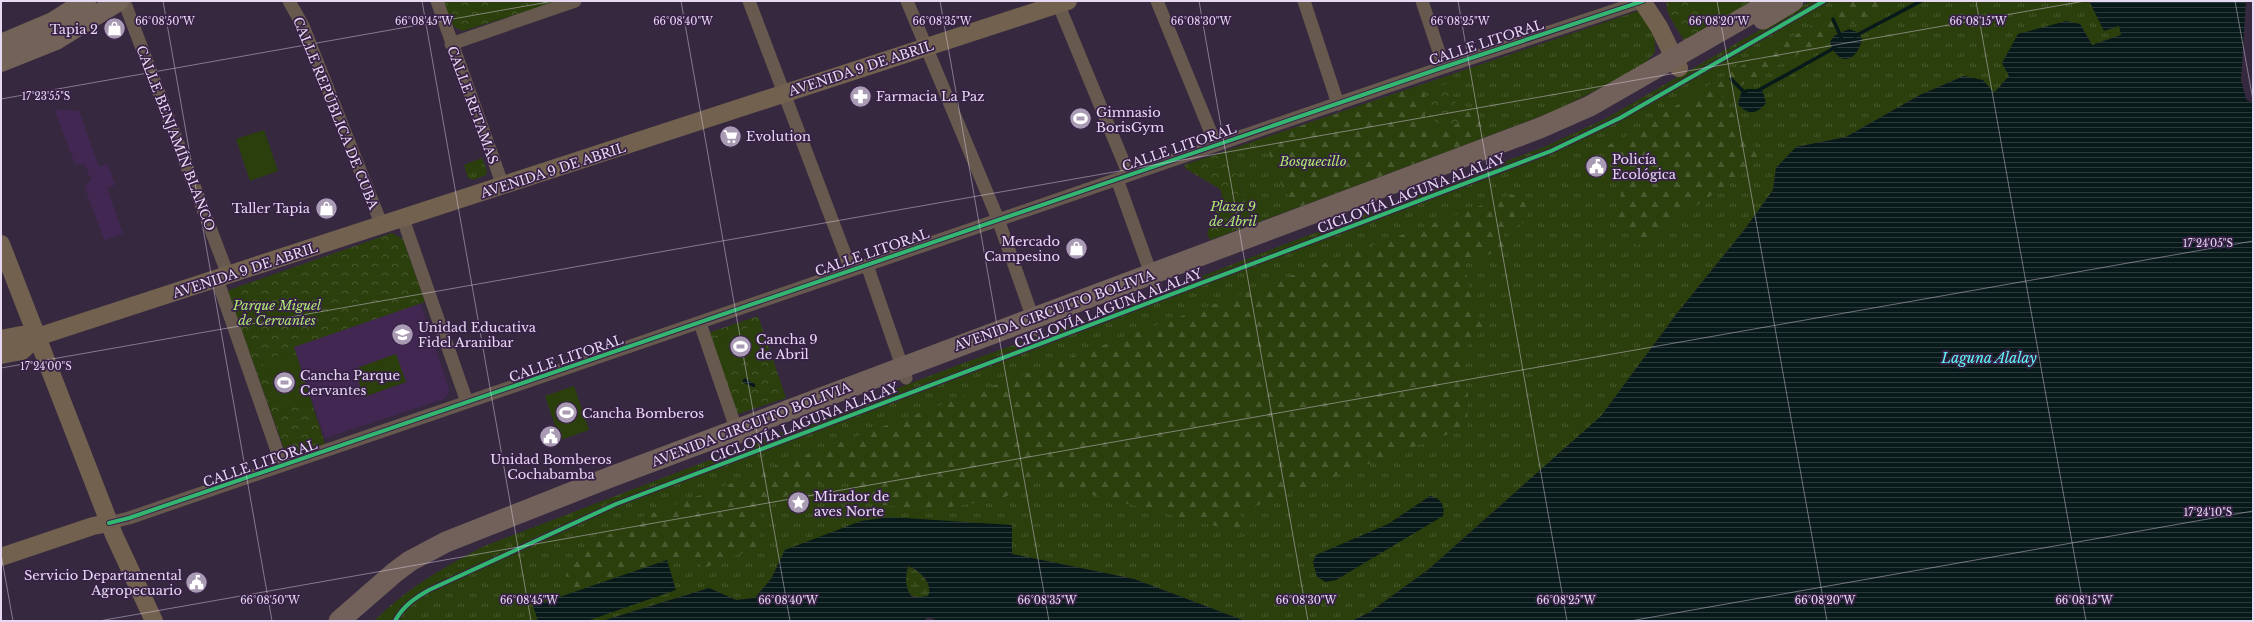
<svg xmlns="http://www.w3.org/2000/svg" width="2254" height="622" viewBox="0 0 2254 622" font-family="'Libre Baskerville',serif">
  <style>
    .built { fill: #412751 }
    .grass { fill: url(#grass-tufts) }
    .forest { fill: url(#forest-firs) }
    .wetland { fill: url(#wetland-marsh) }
    .park { fill: url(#park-crowns) }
    .pitch { fill: #2a3f0c }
    .water { fill: url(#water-rules); fill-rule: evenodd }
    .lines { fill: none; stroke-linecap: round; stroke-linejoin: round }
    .stream { stroke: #08191a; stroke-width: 3.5 }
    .minor { stroke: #67594d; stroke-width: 13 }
    .secondary { stroke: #72614f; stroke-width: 18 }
    .primary { stroke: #726257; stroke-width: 20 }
    .trunk { stroke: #72615a; stroke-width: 21 }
    .cycleway-casing { stroke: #382147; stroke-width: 6 }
    .cycleway { stroke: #33b770; stroke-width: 4 }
    .ticks { fill: none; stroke: #e7d9f1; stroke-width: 1; stroke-opacity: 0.45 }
    .labels { text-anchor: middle; stroke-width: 3.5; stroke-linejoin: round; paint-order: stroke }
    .poi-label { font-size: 13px; fill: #e7d9f1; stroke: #382147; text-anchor: start }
    .street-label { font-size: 13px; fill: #e7d9f1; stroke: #382147 }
    .park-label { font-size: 13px; font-style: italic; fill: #adea71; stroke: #382147 }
    .water-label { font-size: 14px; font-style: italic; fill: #5efdf6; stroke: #382147 }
    .ticks-label { font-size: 10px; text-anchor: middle; fill: #e7d9f1; stroke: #382147; stroke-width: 3.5; stroke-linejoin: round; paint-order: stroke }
  </style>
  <defs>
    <pattern id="grass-tufts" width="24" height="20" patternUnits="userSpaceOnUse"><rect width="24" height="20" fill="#2a3f0c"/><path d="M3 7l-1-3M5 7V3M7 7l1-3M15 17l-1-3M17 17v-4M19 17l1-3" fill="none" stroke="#495a30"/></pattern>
    <pattern id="forest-firs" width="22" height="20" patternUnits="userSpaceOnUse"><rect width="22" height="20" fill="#2a3f0c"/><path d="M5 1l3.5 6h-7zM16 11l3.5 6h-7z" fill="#495a30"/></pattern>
    <pattern id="wetland-marsh" width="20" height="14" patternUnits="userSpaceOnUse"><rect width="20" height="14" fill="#2a3f0c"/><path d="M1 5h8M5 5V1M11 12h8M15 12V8" fill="none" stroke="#495a30"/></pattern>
    <pattern id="park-crowns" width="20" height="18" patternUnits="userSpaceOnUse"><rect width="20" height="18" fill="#2a3f0c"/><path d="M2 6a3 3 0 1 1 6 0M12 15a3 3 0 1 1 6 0" fill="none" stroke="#495a30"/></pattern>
    <pattern id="water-rules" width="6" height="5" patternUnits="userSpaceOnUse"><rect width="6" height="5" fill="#08191a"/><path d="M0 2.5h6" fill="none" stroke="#2c3a3c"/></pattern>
  </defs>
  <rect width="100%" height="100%" fill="#36293f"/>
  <path class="built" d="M54,109L79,111L99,167L108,164L115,185L107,188L123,234L104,240L84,186L91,180L85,165L75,164Z
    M420,303L449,389L448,394L444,399L325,438L294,347Z"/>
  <path class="grass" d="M1810,1H2198L2121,35L2092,45L2080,24L2009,76L1994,93L1964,76L1920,95L1846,137L1796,147L1776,168L1773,190L1745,229L1678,312L1601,416L1429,569L1370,612L1352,621H1245L1134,579L1012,554V525L822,537L785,550L771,579L755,598L736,600L709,588L602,621H374C406,589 442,568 482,547L961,364L1137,301L1359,216L1544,147L1605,119Z
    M1638,11L1653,30L1655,42V52L1643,66L1557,110L1264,220L1250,214L1230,156L1234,148Z
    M482,158L487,170L486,175L473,180L468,178L464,165Z"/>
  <path class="forest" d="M1854,1H1893L1721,97L1762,156L1734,180L1637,246L1619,217L1622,176L1603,148L1644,126L1712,83Z
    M1430,82L1424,123L1430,133L1444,132L1468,110L1487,130L1475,141L1296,208C1288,196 1264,159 1270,145C1271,141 1275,137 1277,134Z
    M1512,194L1528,205L1526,221L1503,233L1509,246L1464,265L1472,300L1483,326L1459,357L1468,394L1467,427L1240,512L1247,534L1037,481L1003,498L933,510L882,505L842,477L795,490L761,511L760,546L702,569L697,557L672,562L575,593L566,574L592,544L632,521L784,463Z"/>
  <path class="wetland" d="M908,566C919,570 934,584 928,596C905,603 903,584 908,566Z"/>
  <path class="park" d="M443,1H558L463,31C449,28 447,12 443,1Z
    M1667,1H1755L1685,42C1680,33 1663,10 1667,1Z
    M1449,83L1462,122L1438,130L1424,92Z
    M1234,148L1230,156L1250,214L1264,220L1210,240L1207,233L1222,196L1220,189L1186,169L1184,165Z
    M392,233L403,239L425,302L294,347L325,444L290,455L286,454L229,295V290Z
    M758,316L786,398L738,414L708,333Z"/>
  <path class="pitch" d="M489,1H532L491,15Z
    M1697,1H1732L1734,4L1705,22L1694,3Z
    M264,130L278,171L250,181L236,139Z
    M758,324L768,352L721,368L712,340Z
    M292,351L309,402L279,412L262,361Z
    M396,354L406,382L364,397L354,369Z
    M574,386L589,430L560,440L545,396Z"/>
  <path class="water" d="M2089,1H2246L2241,80L2246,99L2253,104V621H1352L1370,612L1429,569L1601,416L1678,312L1745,229L1773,190L1776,168L1796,147L1846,137L1920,95L1964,76L1983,80L1994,93L2009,76L2002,63L2018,34L2066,21L2080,24L2092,45L2121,35L2119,26L2104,31Z
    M1849,29L1857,32L1862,38C1858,62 1838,68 1830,42L1834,36Z
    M1746,89H1762L1766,103C1757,115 1747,115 1738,104L1741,93Z
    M744,378L755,384V388L742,382Z
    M1430,496C1441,498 1445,505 1443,516L1336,580L1326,582L1317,577L1313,562L1316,555L1388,524Z
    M889,517L1012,525V554L1134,579L1245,621H937L929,617L923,621H602L709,588L736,600L755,598L771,579L785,550L861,521ZM908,566C919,569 934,584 928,596L913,598C905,590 905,577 908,566Z
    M667,560L676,590L587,621H538L533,606Z"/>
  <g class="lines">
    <path class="stream" d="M1833,19L1841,37
      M1855,36L1921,1
      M1731,79L1746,94
      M1759,90L1836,47"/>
    <path class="minor" d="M124,1L228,275
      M289,1L303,26L382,226
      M437,1L503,186
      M749,1L851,270
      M907,1L998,219L1037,330
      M1057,1L1129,175
      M1157,1L1216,145
      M1304,1L1338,104
      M1422,1L1444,67
      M451,44L575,1
      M1117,179L1155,285
      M403,219L467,402
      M867,265L906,378
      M217,279L282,465
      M700,323L739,437
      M109,523L129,518L1444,67L1643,1"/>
    <path class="secondary" d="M1642,1L1659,27L1679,68
      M1,244L114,535L154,621
      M1,339L21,335L37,337
      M1,355L22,351L37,337L1068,1
      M1,557L93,526L109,523"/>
    <path class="primary" d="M1,44L53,22L86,1
      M1,62L56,40L119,1"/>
    <path class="trunk" d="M1763,19L1793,1
      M339,621L394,573L410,561L446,542L608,478L1540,128L1590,106L1773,1"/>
    <defs>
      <path id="cycleway" d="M109,523L129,518L1444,67L1643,1
        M395,621C403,606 415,598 429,590L616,504L1551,151L1620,118L1824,1"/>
    </defs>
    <use href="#cycleway" class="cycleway-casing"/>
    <use href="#cycleway" class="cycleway"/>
  </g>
  <path class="ticks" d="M163,1L272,621M422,1L531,621M681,1L790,621M940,1L1049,621M1199,1L1308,621M1458,1L1567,621M1717,1L1827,621M1976,1L2086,621M2235,1L2253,100M1,99L554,1M1,368L2085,1M1,554L13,621M99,621L2253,241M1630,621L2253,511"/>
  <defs>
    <symbol id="shop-disc" viewBox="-11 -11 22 22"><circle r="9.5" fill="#a99bb3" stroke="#382147"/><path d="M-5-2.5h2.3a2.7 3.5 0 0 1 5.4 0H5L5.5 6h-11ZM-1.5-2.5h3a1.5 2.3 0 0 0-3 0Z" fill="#fff"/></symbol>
    <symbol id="pharmacy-disc" viewBox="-11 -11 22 22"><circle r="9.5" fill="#a99bb3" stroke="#382147"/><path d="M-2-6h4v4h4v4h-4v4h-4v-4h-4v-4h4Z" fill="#fff"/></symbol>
    <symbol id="stadium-disc" viewBox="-11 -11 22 22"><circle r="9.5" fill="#a99bb3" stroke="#382147"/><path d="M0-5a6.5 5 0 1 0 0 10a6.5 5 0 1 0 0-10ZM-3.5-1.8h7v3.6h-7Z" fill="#fff"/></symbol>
    <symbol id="supermarket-disc" viewBox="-11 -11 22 22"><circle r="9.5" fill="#a99bb3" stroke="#382147"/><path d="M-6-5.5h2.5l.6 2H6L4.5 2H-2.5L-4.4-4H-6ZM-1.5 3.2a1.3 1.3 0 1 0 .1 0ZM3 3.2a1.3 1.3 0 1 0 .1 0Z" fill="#fff"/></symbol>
    <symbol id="civic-disc" viewBox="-11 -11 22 22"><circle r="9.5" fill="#a99bb3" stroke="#382147"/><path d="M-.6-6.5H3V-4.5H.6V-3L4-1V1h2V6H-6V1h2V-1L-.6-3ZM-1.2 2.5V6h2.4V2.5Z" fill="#fff"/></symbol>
    <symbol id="school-disc" viewBox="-11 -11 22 22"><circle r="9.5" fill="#a99bb3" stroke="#382147"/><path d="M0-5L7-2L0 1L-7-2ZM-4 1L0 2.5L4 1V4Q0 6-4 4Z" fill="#fff"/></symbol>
    <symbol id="sight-disc" viewBox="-11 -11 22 22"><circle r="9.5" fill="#a99bb3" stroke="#382147"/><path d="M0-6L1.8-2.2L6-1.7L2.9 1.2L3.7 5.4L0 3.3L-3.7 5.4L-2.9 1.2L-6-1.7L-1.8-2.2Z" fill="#fff"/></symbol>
  </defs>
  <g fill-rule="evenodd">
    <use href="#shop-disc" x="102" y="16" width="25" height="25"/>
    <use href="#pharmacy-disc" x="848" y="84" width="25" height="25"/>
    <use href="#stadium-disc" x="1068" y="106" width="25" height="25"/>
    <use href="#supermarket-disc" x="718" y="124" width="25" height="25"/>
    <use href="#civic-disc" x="1584" y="154" width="25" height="25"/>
    <use href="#shop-disc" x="314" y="196" width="25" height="25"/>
    <use href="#shop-disc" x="1064" y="236" width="25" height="25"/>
    <use href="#school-disc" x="390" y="322" width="25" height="25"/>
    <use href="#stadium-disc" x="728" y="334" width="25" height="25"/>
    <use href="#stadium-disc" x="272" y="370" width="25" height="25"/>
    <use href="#stadium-disc" x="554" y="400" width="25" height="25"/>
    <use href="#civic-disc" x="538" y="424" width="25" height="25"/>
    <use href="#sight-disc" x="786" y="490" width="25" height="25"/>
    <use href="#civic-disc" x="184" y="570" width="25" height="25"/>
  </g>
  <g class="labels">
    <g class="poi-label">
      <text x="98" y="34" text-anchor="end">Tapia 2</text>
      <text x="876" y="101">Farmacia La Paz</text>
      <text x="1096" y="117">Gimnasio<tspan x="1096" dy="15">BorisGym</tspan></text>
      <text x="746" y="141">Evolution</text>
      <text x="1612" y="164">Policía<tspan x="1612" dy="15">Ecológica</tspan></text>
      <text x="310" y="213" text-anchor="end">Taller Tapia</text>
      <text x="1060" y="246" text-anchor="end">Mercado<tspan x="1060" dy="15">Campesino</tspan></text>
      <text x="418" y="332">Unidad Educativa<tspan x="418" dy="15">Fidel Aranibar</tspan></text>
      <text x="756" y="344">Cancha 9<tspan x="756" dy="15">de Abril</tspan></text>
      <text x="300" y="380">Cancha Parque<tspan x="300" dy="15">Cervantes</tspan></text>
      <text x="582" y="418">Cancha Bomberos</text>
      <text x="551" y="464" text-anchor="middle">Unidad Bomberos<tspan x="551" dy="15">Cochabamba</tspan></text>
      <text x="814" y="501">Mirador de<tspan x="814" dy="15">aves Norte</tspan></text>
      <text x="182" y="580" text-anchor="end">Servicio Departamental<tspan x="182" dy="15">Agropecuario</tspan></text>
    </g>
    <g class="street-label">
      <text transform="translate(1486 42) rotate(-18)" y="5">CALLE LITORAL</text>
      <text transform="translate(861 68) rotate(-18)" y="5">AVENIDA 9 DE ABRIL</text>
      <text transform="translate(473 105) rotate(70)" y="5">CALLE RETAMAS</text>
      <text transform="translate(336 113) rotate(68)" y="5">CALLE REPÚBLICA DE CUBA</text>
      <text transform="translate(176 138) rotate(69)" y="5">CALLE BENJAMÍN BLANCO</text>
      <text transform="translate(1179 147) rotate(-19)" y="5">CALLE LITORAL</text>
      <text transform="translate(553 170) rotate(-18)" y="5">AVENIDA 9 DE ABRIL</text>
      <text transform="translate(1411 193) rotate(-21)" y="5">CICLOVÍA LAGUNA ALALAY</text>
      <text transform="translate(872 252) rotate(-19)" y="5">CALLE LITORAL</text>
      <text transform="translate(245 270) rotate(-18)" y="5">AVENIDA 9 DE ABRIL</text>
      <text transform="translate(1108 308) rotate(-21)" y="5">CICLOVÍA LAGUNA ALALAY</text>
      <text transform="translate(1054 310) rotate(-20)" y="5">AVENIDA CIRCUITO BOLIVIA</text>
      <text transform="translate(566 358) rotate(-19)" y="5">CALLE LITORAL</text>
      <text transform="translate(804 422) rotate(-21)" y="5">CICLOVÍA LAGUNA ALALAY</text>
      <text transform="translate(751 424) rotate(-21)" y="5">AVENIDA CIRCUITO BOLIVIA</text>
      <text transform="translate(260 463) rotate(-19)" y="5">CALLE LITORAL</text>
    </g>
    <g class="park-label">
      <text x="1313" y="166">Bosquecillo</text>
      <text x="1233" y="211">Plaza 9<tspan x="1233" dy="15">de Abril</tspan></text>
      <text x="277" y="310">Parque Miguel<tspan x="277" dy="15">de Cervantes</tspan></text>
    </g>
    <g class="water-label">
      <text x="1989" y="363">Laguna Alalay</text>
    </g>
  </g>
  <g class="ticks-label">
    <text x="165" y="25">66°08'50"W</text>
    <text x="424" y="25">66°08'45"W</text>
    <text x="683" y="25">66°08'40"W</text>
    <text x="942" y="25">66°08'35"W</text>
    <text x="1460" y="25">66°08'25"W</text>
    <text x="1719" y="25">66°08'20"W</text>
    <text x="1201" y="25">66°08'30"W</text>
    <text x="1978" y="25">66°08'15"W</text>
    <text x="46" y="100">17°23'55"S</text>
    <text x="2208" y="247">17°24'05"S</text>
    <text x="46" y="370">17°24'00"S</text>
    <text x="2208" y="516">17°24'10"S</text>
    <text x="270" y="604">66°08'50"W</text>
    <text x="529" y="604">66°08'45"W</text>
    <text x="788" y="604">66°08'40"W</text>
    <text x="1047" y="604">66°08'35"W</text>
    <text x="1306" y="604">66°08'30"W</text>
    <text x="1566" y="604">66°08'25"W</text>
    <text x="1825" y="604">66°08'20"W</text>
    <text x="2084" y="604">66°08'15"W</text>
  </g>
  <rect width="2254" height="622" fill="none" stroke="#e7d9f1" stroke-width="4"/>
</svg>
